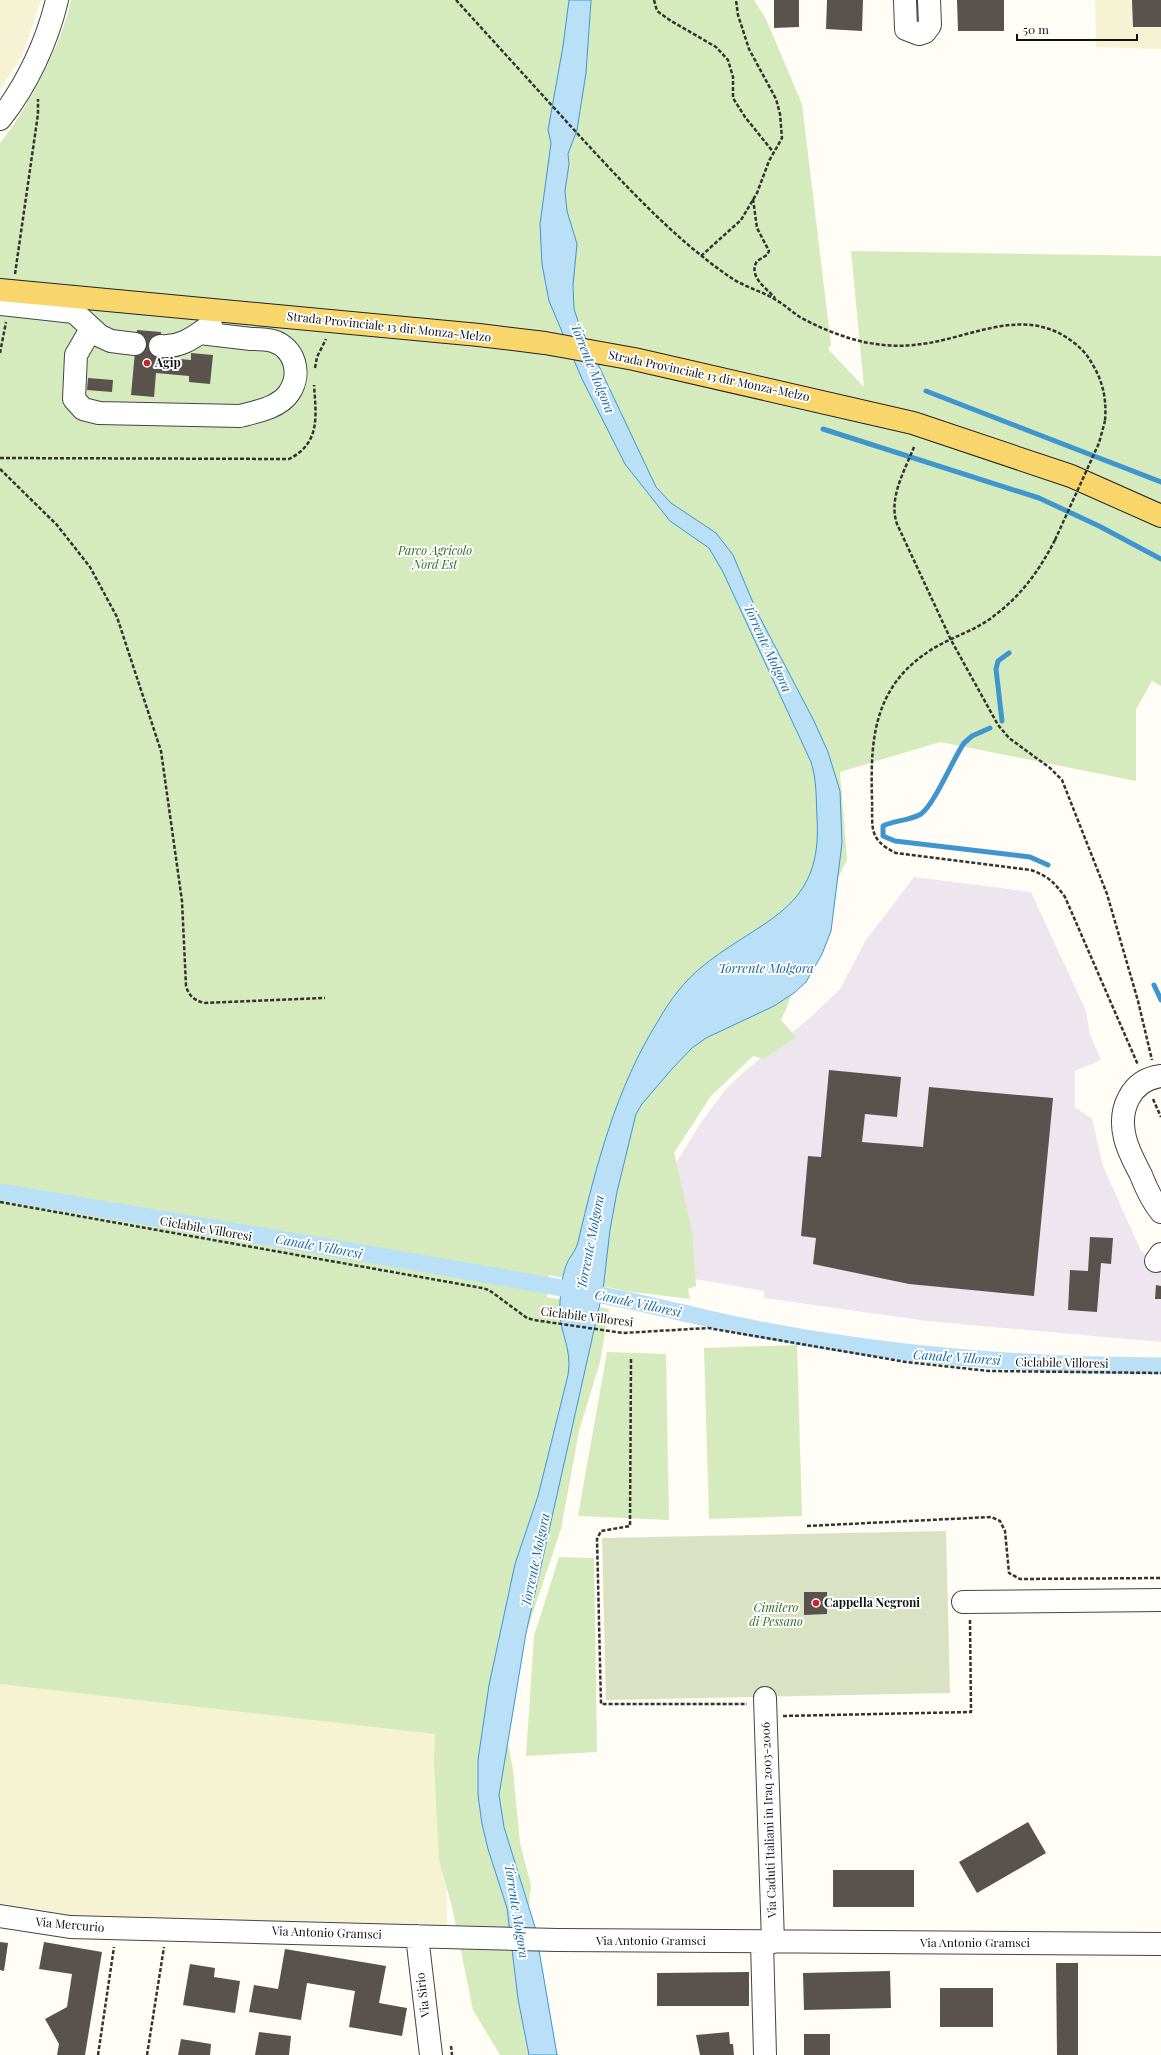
<svg xmlns="http://www.w3.org/2000/svg" width="1161" height="2055" viewBox="0 0 1161 2055" font-family="'Playfair Display',serif">
  <style>
    .industrial { fill: #eee6ef }
    .farmland { fill: #f6f3d4 }
    .green { fill: #d5ebbd }
    .cemetery { fill: #d9e3c4 }
    .water { fill: #b9e0f7; stroke: #3f96cf }
    .lines { fill: none; stroke-linecap: round; stroke-linejoin: round }
    .stream { stroke: #3f96cf; stroke-width: 5 }
    .canal { stroke: #b9e0f7; stroke-width: 17 }
    .building { fill: #5a524d }
    .minor-casing { stroke: #444; stroke-width: 24 }
    .major-casing { stroke: #222; stroke-width: 24 }
    .path { stroke: #333; stroke-width: 2.5; stroke-dasharray: 4 2; stroke-linecap: butt }
    .minor { stroke: #fff; stroke-width: 22 }
    .major { stroke: #f9d66b; stroke-width: 22 }
    .path-bridge { stroke: #333; stroke-width: 2.5; stroke-dasharray: 4 2; stroke-linecap: butt }
    .poi-dot { fill: #c4262e; stroke: #fff; stroke-width: 1.5 }
    .labels { text-anchor: middle; stroke-width: 4; stroke-linejoin: round; paint-order: stroke }
    .street-label { font-size: 12px; fill: #111; stroke: #fff }
    .poi-label { font-size: 12px; font-weight: bold; fill: #111; stroke: #fff; text-anchor: start }
    .park-label { font-size: 12px; font-style: italic; fill: #2f6b1f; stroke: #fff }
    .water-label { font-size: 13px; font-style: italic; fill: #1768a6; stroke: #fff }
  </style>
  <rect width="100%" height="100%" fill="#fffdf5"/>
  <path class="industrial" d="M914,877L1031,892L1086,1011L1090,1034L1101,1060L1075,1071V1107L1092,1119L1103,1166L1141,1251L1161,1264V1342L927,1321L764,1298V1291L694,1279L672,1169L702,1121L726,1089L744,1072L812,1016L840,989L866,940Z"/>
  <path class="farmland" d="M0,0H41L22,56L0,90Z
    M1095,0H1161V49L1096,47Z
    M0,1215L444,1706L447,1928L72,1916L0,1904Z"/>
  <path class="green" d="M71,0H754L766,19L802,104L831,345L828,349L864,387L851,251L1161,256V686L1152,681L1136,709V781L940,742L840,772L847,860L829,896L794,986L787,1007L781,1020L796,1037L764,1059L753,1056L711,1096L674,1153L692,1230L696,1286L688,1289L690,1299L625,1291L549,1275L547,1297L609,1309L600,1362L579,1431L561,1529L511,1678L504,1722L513,1770L520,1843L531,1885L523,1965L548,2038L559,2055H500L473,2010L452,1907L439,1860L434,1763L435,1734L0,1684V143C27,110 63,42 71,0Z
    M797,1345L802,1516L709,1519L704,1348Z
    M607,1352L666,1354L669,1520L578,1516Z
    M559,1557L594,1558L597,1752L526,1756L534,1636Z"/>
  <path class="cemetery" d="M946,1531L950,1693L606,1700L602,1538Z"/>
  <path class="water" d="M569,0H591L586,73L577,130L568,154L569,164L565,191L567,211L577,244L573,285L574,309L579,324L656,487L671,503L716,533L733,555L757,612L814,721L828,752L840,791L842,843L831,931L822,954L806,982L794,993L774,1006L706,1038L692,1048L671,1070L642,1104L636,1114L617,1192L610,1230L603,1290L526,1633L499,1795L504,1827L535,1927L557,2055H529L518,1999L507,1908L488,1849L482,1824L478,1795V1760L489,1685L515,1564L538,1496L568,1375C573,1346 557,1331 560,1302C561,1289 562,1273 568,1261C572,1254 576,1250 578,1242C596,1166 616,1088 658,1021C670,1000 684,981 703,966C762,918 823,911 817,818C816,798 817,781 811,762L723,572L709,548L670,521L625,464L582,379L549,301L542,264L540,224L551,143L548,130L563,46Z"/>
  <g class="lines">
    <path class="stream" d="M926,391L1161,482
      M823,429L1039,498L1099,526L1161,559
      M1002,721L996,669L998,661L1009,653
      M990,728L972,736L964,743C953,759 934,805 921,814C909,821 895,820 883,826V836L895,841L1030,857L1048,865
      M1154,985L1161,1000"/>
    <path class="canal" d="M0,1192C200,1226 400,1258 600,1295C652,1304 703,1319 756,1329C889,1355 1025,1366 1161,1366"/>
  </g>
  <path class="building" d="M774,0H799V27L774,28Z
    M827,0H863L862,31L826,29Z
    M957,0H1004V31H958Z
    M1132,0H1161V27H1133Z
    M137,330L161,332L159,357L191,360V353L213,355L210,384L189,382V376L156,373L154,397L131,395Z
    M88,378L113,380L112,392L87,390Z
    M829,1070L901,1077L897,1117L865,1114L862,1142L923,1147L929,1087L1053,1098L1034,1296L909,1284L813,1264L816,1238L801,1236L808,1156L821,1157Z
    M1090,1237L1113,1238L1111,1264L1101,1263L1097,1312L1068,1310L1070,1270L1088,1271Z
    M1156,1285L1161,1286V1299H1155Z
    M804,1592H827V1614L804,1615Z
    M1028,1822L1046,1853L977,1893L959,1862Z
    M833,1870H914V1907H833Z
    M0,1942L8,1943L4,1971L0,1970Z
    M44,1942L102,1952L85,2055H57L59,2044L45,2019L67,2007L72,1974L39,1969Z
    M285,1949L386,1966L379,2003L407,2008L402,2036L349,2027L355,1991L307,1983L301,2020L249,2012L254,1985L278,1989Z
    M1056,1963H1078V2055H1057Z
    M190,1964L215,1968L214,1977L240,1981L235,2013L183,2005Z
    M890,1971L891,2008L804,2010L803,1973Z
    M749,1972V2006H657V1973Z
    M940,1988H993V2027H940Z
    M259,2032L291,2036L289,2055H255Z
    M729,2032L730,2044H733L734,2055H700L696,2035Z
    M804,2034H830V2055H804Z
    M181,2039L211,2044L210,2055H178Z"/>
  <g class="lines">
    <defs>
      <path id="minor" d="M905,0L906,29L919,34L925,32L930,25L929,0
        M0,119C27,85 47,42 57,0
        M0,304L74,312L100,336L111,341L135,344
        M91,329L76,355L74,399L83,409L99,413L240,416C255,412 279,408 289,393C302,374 295,348 273,341C266,339 258,339 251,339C234,337 217,335 200,333
        M160,346C181,348 194,337 211,325
        M1161,1076C1130,1080 1118,1110 1125,1138C1128,1151 1135,1163 1141,1175C1146,1188 1152,1201 1161,1212
        M1156,1261L1161,1254
        M963,1602L1161,1600
        M765,1698L773,1942
        M0,1916L70,1927L557,1940L1161,1944
        M417,1936L431,2055
        M762,1942L765,2055"/>
      <path id="major" d="M0,290L479,335L545,343L634,359L913,423L1071,476L1161,516"/>
    </defs>
    <use href="#minor" class="minor-casing"/>
    <use href="#major" class="major-casing"/>
    <path class="path" d="M456,0C496,44 536,88 576,132C622,182 674,239 730,277C744,287 762,291 776,300C785,305 792,312 800,317C814,325 828,331 843,336C868,345 896,348 922,344C968,338 1014,311 1059,333C1070,339 1081,347 1088,357C1102,378 1107,396 1105,421
      M654,0L657,11L671,21L716,47L728,60L733,77V98L745,117L774,153
      M753,199L757,228L769,251L767,255L757,261C748,276 765,287 775,298
      M701,256L741,220L757,193L769,161L782,138L780,114L776,99L749,49L738,15L736,0
      M15,274L38,114V99
      M0,353L6,322
      M315,368L317,357L326,339
      M914,447C905,470 888,498 897,524L951,640L998,725L1009,738L1050,768L1062,780L1107,894L1138,1001L1152,1060
      M0,458L289,459C321,443 316,415 314,385
      M0,469L57,525L90,567L117,617L161,751L182,901L186,986C189,996 194,1000 204,1003L325,998
      M1055,540C1040,569 1022,595 995,615C977,630 954,636 934,648C875,684 870,735 872,798C873,827 867,839 896,853L1031,870C1048,876 1055,883 1065,897L1138,1065
      M1153,1099L1161,1117
      M0,1202L482,1288L489,1290L527,1318L534,1320L623,1333L708,1328L906,1362L989,1371L1161,1373
      M631,1359L630,1526L601,1531L597,1539L601,1704H747
      M807,1526L991,1517L1000,1521L1005,1531L1009,1573L1020,1579L1161,1578
      M783,1716L971,1712L970,1620
      M451,2046L452,2055
      M98,2055L114,1947
      M147,2055L164,1947"/>
    <use href="#minor" class="minor"/>
    <use href="#major" class="major"/>
    <path class="path-bridge" d="M1055,540L1099,443L1105,421"/>
  </g>
  <g class="poi-dot">
    <circle cx="147" cy="363" r="4"/>
    <circle cx="816" cy="1603" r="4"/>
  </g>
  <g class="labels">
    <g class="street-label">
      <text transform="translate(389 327) rotate(6)" y="4">Strada Provinciale 13 dir Monza-Melzo</text>
      <text transform="translate(709 376) rotate(12)" y="4">Strada Provinciale 13 dir Monza-Melzo</text>
      <text transform="translate(206 1229) rotate(10)" y="4">Ciclabile Villoresi</text>
      <text transform="translate(587 1317) rotate(7)" y="4">Ciclabile Villoresi</text>
      <text transform="translate(1062 1363) rotate(1)" y="4">Ciclabile Villoresi</text>
      <text transform="translate(769 1820) rotate(-92)" y="4">Via Caduti Italiani in Iraq 2003-2006</text>
      <text transform="translate(70 1925) rotate(5)" y="4">Via Mercurio</text>
      <text transform="translate(327 1933) rotate(2)" y="4">Via Antonio Gramsci</text>
      <text x="651" y="1945">Via Antonio Gramsci</text>
      <text x="975" y="1947">Via Antonio Gramsci</text>
      <text transform="translate(423 1995) rotate(-97)" y="4">Via Sirio</text>
    </g>
    <g class="poi-label">
      <text x="155" y="367">Agip</text>
      <text x="824" y="1607">Cappella Negroni</text>
    </g>
    <g class="park-label">
      <text x="435" y="555">Parco Agricolo<tspan x="435" dy="14">Nord Est</tspan></text>
      <text x="776" y="1612">Cimitero<tspan x="776" dy="14">di Pessano</tspan></text>
    </g>
    <g class="water-label">
      <text transform="translate(593 368) rotate(68)" y="5">Torrente Molgora</text>
      <text transform="translate(768 648) rotate(65)" y="5">Torrente Molgora</text>
      <text x="766" y="973">Torrente Molgora</text>
      <text transform="translate(590 1242) rotate(-79)" y="5">Torrente Molgora</text>
      <text transform="translate(319 1246) rotate(10)" y="5">Canale Villoresi</text>
      <text transform="translate(638 1303) rotate(12)" y="5">Canale Villoresi</text>
      <text transform="translate(957 1357) rotate(4)" y="5">Canale Villoresi</text>
      <text transform="translate(535 1560) rotate(-78)" y="5">Torrente Molgora</text>
      <text transform="translate(517 1911) rotate(81)" y="5">Torrente Molgora</text>
    </g>
  </g>
  <path d="M1017 34v6h120v-6" fill="none" stroke="#111111" stroke-width="2"/>
  <text x="1023" y="34" font-size="12" fill="#111111" stroke="#ffffff" stroke-width="3" paint-order="stroke">50 m</text>
</svg>
